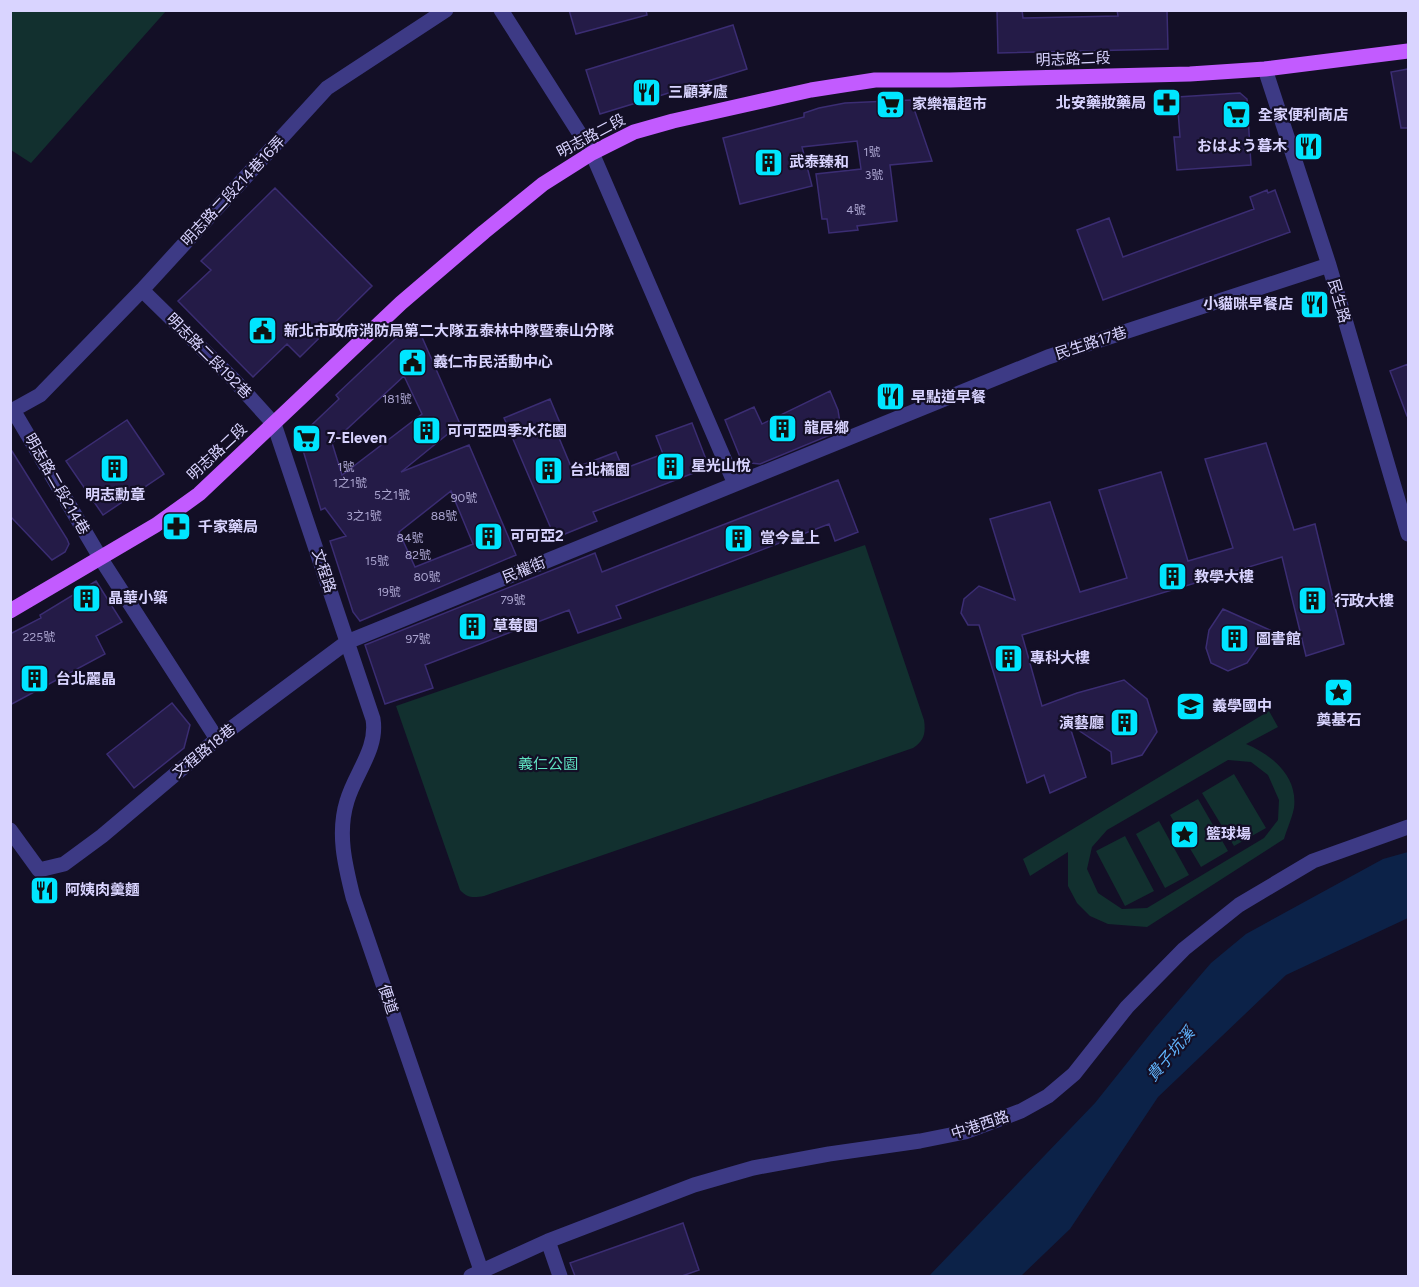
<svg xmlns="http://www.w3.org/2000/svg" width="1419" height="1287" viewBox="0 0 1419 1287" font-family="Figtree,'Noto Sans TC','Noto Sans JP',sans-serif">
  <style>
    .green { fill: #12302f; fill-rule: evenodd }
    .water { fill: #0c2248 }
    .building { fill: #241b47; stroke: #3b2d73; stroke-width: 1.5; fill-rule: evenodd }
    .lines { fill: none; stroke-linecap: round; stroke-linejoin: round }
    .minor { stroke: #3d3a85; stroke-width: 15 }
    .major { stroke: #c25bff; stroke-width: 15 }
    .labels { text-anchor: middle; stroke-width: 4.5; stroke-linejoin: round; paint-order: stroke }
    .number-label { font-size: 12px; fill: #aca6d1 }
    .street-label { font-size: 15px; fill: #d9d4ff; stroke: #130f26 }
    .poi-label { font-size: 15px; font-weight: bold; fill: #d9d4ff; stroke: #130f26; text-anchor: start }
    .park-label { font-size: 15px; fill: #5fe0c0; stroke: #130f26 }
    .water-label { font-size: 16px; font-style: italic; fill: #62b6ff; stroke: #130f26 }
  </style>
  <rect width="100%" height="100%" fill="#130f26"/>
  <path class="green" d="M11,10H166V11L31,163L11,150Z
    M865,545L924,720C926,733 924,741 913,748L484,896C473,898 467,898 460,890L396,706Z
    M1269,711L1278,727L1246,744C1272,755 1298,776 1294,808C1292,818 1287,829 1284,839L1147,927L1108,924L1090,916L1077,903L1068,886V852L1030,876L1023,859ZM1228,760L1251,762L1268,775L1279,800L1278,820L1264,838L1147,908L1122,909L1098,893L1087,869L1092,847L1107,830Z
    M1234,774L1266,828L1234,846L1202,793Z
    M1198,799L1228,851L1201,867L1170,815Z
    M1159,821L1189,875L1165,888L1136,834Z
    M1125,836L1154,891L1125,906L1096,851Z"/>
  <path class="water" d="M1408,852V918L1286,975L1158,1097L1070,1229L1021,1276H929L1095,1103L1155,1028L1211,963L1246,934L1383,859Z"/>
  <path class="building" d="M569,10H646L647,15L576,34Z
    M997,10H1022L1023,18L1118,16L1117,10H1167L1168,49L998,53Z
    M733,25L747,69L600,114L586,70Z
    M1408,69V128H1401L1391,72Z
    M1240,93L1247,99L1251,165L1177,170L1174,137H1180L1177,97Z
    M911,100L932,161L890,165L897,221L857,226L858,230L829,233L827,219H822L816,174L861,169L857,141L802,147L812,186L740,204L723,138L804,117V113L819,108L845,103Z
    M275,188L372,286L300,357L287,344L253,377L178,301L211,270L201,261Z
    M1267,190L1268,193L1275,190L1290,232L1103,300L1077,230L1109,218L1123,257L1254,209L1250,197Z
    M411,324L421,335L460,424L401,472L469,445L516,555L360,621L353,612L330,541L346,536L325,508L321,510L299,437L339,399L336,395ZM404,376L422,414L342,475L332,443ZM451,491L473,544L415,567L399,532Z
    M1408,364V416H1407L1390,371Z
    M830,391L838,410L840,423L835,433L760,464L750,463L740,457L725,420L754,407L762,424Z
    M550,399L563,430L557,433L572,469L616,452L623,469L663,454L656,436L692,423L709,467L593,512L597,521L555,538L504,418Z
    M127,420L164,474L103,515L66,461Z
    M1266,443L1294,530L1315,524L1344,644L1306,656L1282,557L1022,635L1042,706L1077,693L1124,680L1147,699L1157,732L1142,755L1112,764L1111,752L1069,724L1086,777L1050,793L1044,775L1027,783L979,625H968L961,613L964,599L979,586L1015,600L990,519L1050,502L1080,592L1127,578L1099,490L1161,472L1188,561L1233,548L1205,459Z
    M10,448L67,539L69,544L65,552L52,560L10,516Z
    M838,480L858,532L835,541L829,524L616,606L621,618L578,633L569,610L425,665L433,688L385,704L365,645L595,553L602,572Z
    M96,581L122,622L96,636L105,654L10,705V634L41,618L40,615Z
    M1223,609L1270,630L1247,663L1228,671L1211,663L1206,648L1209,630Z
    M172,703L190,725L184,748L134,788L107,754Z
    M683,1223L699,1270L682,1276H575L570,1263Z"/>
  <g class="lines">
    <path class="minor" d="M501,10L592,153L735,484
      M1265,69L1329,265L1408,534
      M142,290L234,380L274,424L373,719C378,749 355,773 347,801C337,833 345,865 353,897L483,1276
      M13,410L40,395L142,290L327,88L446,10
      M10,412L13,410L101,559L217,739
      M10,830L39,870L64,864L102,836L217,739L347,642L1048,357L1329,265
      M548,1241L560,1276
      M471,1276L548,1241L694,1185L753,1168L829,1154L920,1141L965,1132L1021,1111L1048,1096L1074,1074L1127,1007L1184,949L1239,905L1313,861L1408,827"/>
    <path class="major" d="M10,611L156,525L199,494L401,303L484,232L543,184L592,153L634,132L673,121L811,90L875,80H950L1190,74L1265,69L1408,51"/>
  </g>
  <defs>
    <symbol id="restaurant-square" viewBox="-11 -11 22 22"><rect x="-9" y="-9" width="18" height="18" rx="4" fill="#00e5ff" stroke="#130f26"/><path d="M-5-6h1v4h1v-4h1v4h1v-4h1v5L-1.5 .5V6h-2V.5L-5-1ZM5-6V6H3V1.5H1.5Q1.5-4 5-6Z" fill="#111"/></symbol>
    <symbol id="pharmacy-square" viewBox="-11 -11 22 22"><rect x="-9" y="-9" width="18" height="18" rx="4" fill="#00e5ff" stroke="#130f26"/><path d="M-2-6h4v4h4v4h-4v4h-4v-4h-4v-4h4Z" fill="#111"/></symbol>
    <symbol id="supermarket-square" viewBox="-11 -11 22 22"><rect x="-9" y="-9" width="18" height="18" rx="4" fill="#00e5ff" stroke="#130f26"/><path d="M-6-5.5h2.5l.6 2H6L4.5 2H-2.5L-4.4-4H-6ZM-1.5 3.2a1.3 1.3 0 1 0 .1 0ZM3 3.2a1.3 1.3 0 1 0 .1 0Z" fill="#111"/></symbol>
    <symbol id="building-square" viewBox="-11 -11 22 22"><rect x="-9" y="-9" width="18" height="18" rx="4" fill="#00e5ff" stroke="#130f26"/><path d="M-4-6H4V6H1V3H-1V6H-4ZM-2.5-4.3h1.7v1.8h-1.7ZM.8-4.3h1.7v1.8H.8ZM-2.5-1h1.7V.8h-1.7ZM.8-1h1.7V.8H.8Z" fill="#111"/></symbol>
    <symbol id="civic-square" viewBox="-11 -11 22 22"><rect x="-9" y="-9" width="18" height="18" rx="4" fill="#00e5ff" stroke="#130f26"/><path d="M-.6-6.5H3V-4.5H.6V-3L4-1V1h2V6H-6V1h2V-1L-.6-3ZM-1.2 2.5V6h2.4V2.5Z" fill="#111"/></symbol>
    <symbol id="sight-square" viewBox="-11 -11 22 22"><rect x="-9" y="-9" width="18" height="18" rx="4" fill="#00e5ff" stroke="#130f26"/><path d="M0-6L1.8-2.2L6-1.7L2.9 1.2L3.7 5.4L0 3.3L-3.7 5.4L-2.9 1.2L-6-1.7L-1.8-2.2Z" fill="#111"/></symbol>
    <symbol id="school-square" viewBox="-11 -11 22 22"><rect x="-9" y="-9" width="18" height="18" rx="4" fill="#00e5ff" stroke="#130f26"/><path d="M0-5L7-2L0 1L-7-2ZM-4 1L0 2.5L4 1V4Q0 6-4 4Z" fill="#111"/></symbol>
  </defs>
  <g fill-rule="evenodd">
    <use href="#restaurant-square" x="630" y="76" width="33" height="33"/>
    <use href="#pharmacy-square" x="1150" y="86" width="33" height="33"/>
    <use href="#supermarket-square" x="874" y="88" width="33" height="33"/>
    <use href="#supermarket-square" x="1220" y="98" width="33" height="33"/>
    <use href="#restaurant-square" x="1292" y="130" width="33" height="33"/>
    <use href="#building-square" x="752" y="146" width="33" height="33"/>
    <use href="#restaurant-square" x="1298" y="288" width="33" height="33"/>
    <use href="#civic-square" x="246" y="314" width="33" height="33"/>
    <use href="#civic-square" x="396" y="346" width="33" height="33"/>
    <use href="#restaurant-square" x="874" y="380" width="33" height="33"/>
    <use href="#building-square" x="766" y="412" width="33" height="33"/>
    <use href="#building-square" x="410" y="414" width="33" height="33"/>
    <use href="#supermarket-square" x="290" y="422" width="33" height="33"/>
    <use href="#building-square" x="654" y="450" width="33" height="33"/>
    <use href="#building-square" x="98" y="452" width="33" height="33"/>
    <use href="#building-square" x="532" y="454" width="33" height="33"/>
    <use href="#pharmacy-square" x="160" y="510" width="33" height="33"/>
    <use href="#building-square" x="472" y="520" width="33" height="33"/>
    <use href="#building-square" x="722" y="522" width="33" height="33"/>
    <use href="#building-square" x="1156" y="560" width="33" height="33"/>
    <use href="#building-square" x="70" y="582" width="33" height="33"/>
    <use href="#building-square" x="1296" y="584" width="33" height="33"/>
    <use href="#building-square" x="456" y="610" width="33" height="33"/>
    <use href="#building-square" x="1218" y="622" width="33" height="33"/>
    <use href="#building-square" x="992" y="642" width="33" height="33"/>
    <use href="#building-square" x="18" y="662" width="33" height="33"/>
    <use href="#sight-square" x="1322" y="676" width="33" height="33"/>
    <use href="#school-square" x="1174" y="690" width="33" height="33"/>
    <use href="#building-square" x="1108" y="706" width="33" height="33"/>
    <use href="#sight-square" x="1168" y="818" width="33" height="33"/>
    <use href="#restaurant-square" x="28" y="874" width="33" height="33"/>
  </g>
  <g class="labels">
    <g class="number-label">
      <text x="872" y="156">1號</text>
      <text x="874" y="179">3號</text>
      <text x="856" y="214">4號</text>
      <text x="397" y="403">181號</text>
      <text x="346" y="471">1號</text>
      <text x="350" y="487">1之1號</text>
      <text x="392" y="499">5之1號</text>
      <text x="464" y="502">90號</text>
      <text x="364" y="520">3之1號</text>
      <text x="444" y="520">88號</text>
      <text x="410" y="542">84號</text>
      <text x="418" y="559">82號</text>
      <text x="377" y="565">15號</text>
      <text x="427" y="581">80號</text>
      <text x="389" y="596">19號</text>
      <text x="513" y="604">79號</text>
      <text x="39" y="641">225號</text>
      <text x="418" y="643">97號</text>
    </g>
    <g class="street-label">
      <text transform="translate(1073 59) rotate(-2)" y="5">明志路二段</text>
      <text transform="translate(591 136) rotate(-28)" y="5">明志路二段</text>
      <text transform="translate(233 191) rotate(-47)" y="5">明志路二段214巷16弄</text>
      <text transform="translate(1339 301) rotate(74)" y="5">民生路</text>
      <text transform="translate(1091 343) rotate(-18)" y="5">民生路17巷</text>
      <text transform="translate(209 356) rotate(45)" y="5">明志路二段192巷</text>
      <text transform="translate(217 452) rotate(-43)" y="5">明志路二段</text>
      <text transform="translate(57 484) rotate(60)" y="5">明志路二段214巷</text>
      <text transform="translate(524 570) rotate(-22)" y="5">民權街</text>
      <text transform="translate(324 571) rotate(72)" y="5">文程路</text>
      <text transform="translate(204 751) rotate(-39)" y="5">文程路18巷</text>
      <text transform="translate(388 999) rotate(71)" y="5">便道</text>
      <text transform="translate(980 1125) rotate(-18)" y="5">中港西路</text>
    </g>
    <g class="poi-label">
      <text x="668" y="97">三顧茅廬</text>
      <text x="1146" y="108" text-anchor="end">北安藥妝藥局</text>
      <text x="912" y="109">家樂福超市</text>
      <text x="1258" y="120">全家便利商店</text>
      <text x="1287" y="151" text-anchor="end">おはよう暮木</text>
      <text x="789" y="167">武泰臻和</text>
      <text x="1293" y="309" text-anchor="end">小貓咪早餐店</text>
      <text x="284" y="336">新北市政府消防局第二大隊五泰林中隊暨泰山分隊</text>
      <text x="433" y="367">義仁市民活動中心</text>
      <text x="911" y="402">早點道早餐</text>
      <text x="804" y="433">龍居鄉</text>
      <text x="447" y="436">可可亞四季水花園</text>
      <text x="327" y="443">7-Eleven</text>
      <text x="691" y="471">星光山悅</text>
      <text x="570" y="475">台北橘園</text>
      <text x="115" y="500" text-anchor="middle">明志勳章</text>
      <text x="198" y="532">千家藥局</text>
      <text x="510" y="541">可可亞2</text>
      <text x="760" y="543">當今皇上</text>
      <text x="1194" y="582">教學大樓</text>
      <text x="108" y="603">晶華小築</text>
      <text x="1334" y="606">行政大樓</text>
      <text x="493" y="631">草莓園</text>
      <text x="1256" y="644">圖書館</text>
      <text x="1030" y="663">專科大樓</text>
      <text x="56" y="684">台北麗晶</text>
      <text x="1212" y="711">義學國中</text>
      <text x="1339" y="725" text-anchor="middle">奠基石</text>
      <text x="1104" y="728" text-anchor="end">演藝廳</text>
      <text x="1206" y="839">籃球場</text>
      <text x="65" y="895">阿姨肉羹麵</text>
    </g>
    <g class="park-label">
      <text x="548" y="769">義仁公園</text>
    </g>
    <g class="water-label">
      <text transform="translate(1170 1054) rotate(-50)" y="6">貴子坑溪</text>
    </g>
  </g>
  <rect width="1419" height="1287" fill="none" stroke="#d9d4ff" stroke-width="24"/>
</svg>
